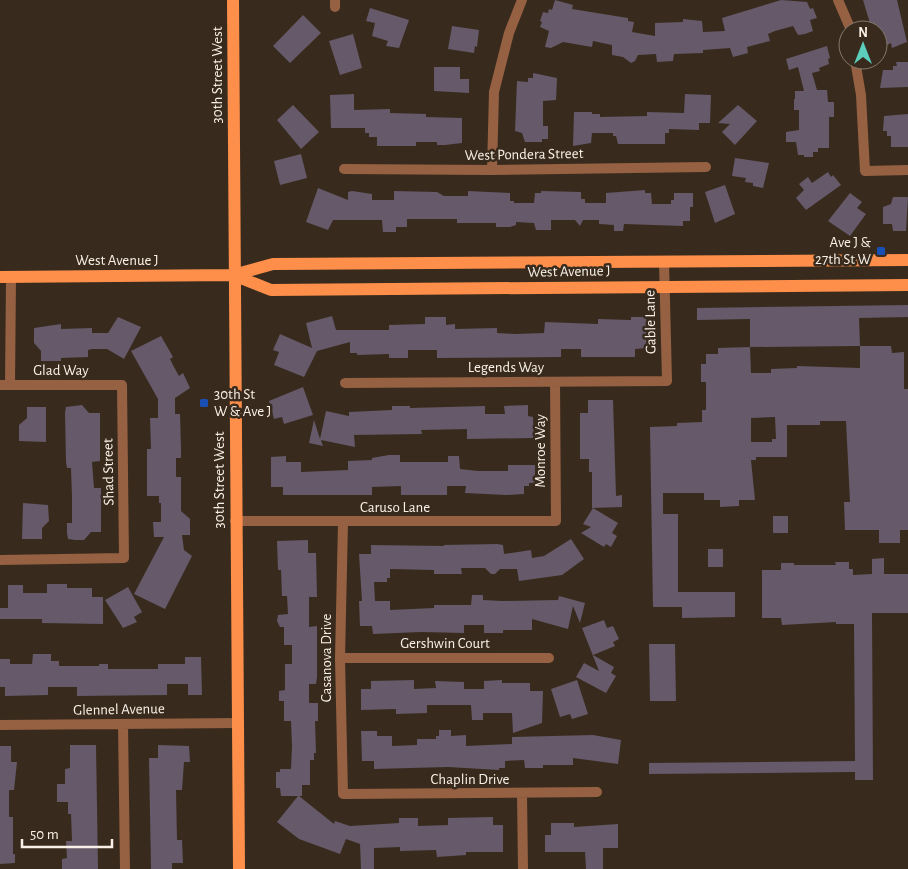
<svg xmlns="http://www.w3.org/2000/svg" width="908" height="869" viewBox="0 0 908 869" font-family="'Alegreya Sans',sans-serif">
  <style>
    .building { fill: #65596a; fill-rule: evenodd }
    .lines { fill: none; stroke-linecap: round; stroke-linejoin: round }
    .street { stroke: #966042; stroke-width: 10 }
    .primary { stroke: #fd8f4b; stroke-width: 12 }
    .transit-dot { fill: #1a4fb4; stroke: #382b1d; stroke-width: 2 }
    .labels { text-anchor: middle; stroke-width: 5; stroke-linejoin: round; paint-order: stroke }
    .street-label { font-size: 15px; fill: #f9f0e7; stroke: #382b1d }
    .poi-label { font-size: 15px; fill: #f9f0e7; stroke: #382b1d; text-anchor: end }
  </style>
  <rect width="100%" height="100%" fill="#382b1d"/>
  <path class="building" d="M555,0L573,5L572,9L628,18V21L634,22L632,32L655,36V23L683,22V19L702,21L703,32L725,31L722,18L781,0L807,2L810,9L813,8L817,18L810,20L813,31L805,34L798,35L793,26L775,31L768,34L770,41L747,47L748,53L733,57L730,48L703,50V53L674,54L673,61L657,62L656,54L638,55L635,61L631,63L623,57L612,55V45L593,41L592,47L563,42L551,48L545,47L549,31L540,27L542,22L540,21L543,12L548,13L549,9L552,10Z
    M863,0H897L907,42L892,48L891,43L887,45L886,41L878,44V30H872Z
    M370,8L409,20L399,48L386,46L388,41L372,36L375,23L366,21Z
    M303,15L321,33L290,63L273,46Z
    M452,26L479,30L477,47L475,46L474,53L448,49Z
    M353,34L362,68L340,75L329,41Z
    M827,46L830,58L828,59L829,64L819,68L820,71L812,73L817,90H827L828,102H834V117H829V148H818V152H813V157H804V155H798L796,142H786V132L799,130V110H794V99H795V91H804L798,67L789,70L786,59Z
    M896,62H908V87L880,88L883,70H893V66H897Z
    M434,67H460V79H469V93L434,91Z
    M533,73L557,78L556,100L543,101V126H548V139H542V142H525L522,133L515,131L517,81L528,82V78H533Z
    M354,94V110L390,109V113L426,114V117L462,118V143L445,145H437V142H416V146H377V137H369V133H365V128H331L330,95Z
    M685,94L711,95L710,123H699V130L669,129V133H665V144H618L616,136H613V133H592L591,143L573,146L574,112H592V114H600V117L647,116V112L684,113Z
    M293,105L319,132L301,149L277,120Z
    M738,105L757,121L735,145L722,132L730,124L718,123Z
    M908,114V147H891V136H887V131H883L884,116Z
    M301,154L307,178L280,185L274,161Z
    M735,158L769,163L763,188L753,186V183L745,182L746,178L732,176Z
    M828,172L831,177L833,175L841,185L806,210L796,198L804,190L799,184L808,177L812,183Z
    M725,185L735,214L715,223L705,192Z
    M318,188L348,200V192L352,191L372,194V200H394V191L437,192L444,196H468V191L510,193V201H514V203H534L535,193H541V191L581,192V199H585V203H606V193L645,190V193H651L652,204H671V200H674V193H693V207H690V221H683V226L624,224L623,231H614V225L599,224V220H583L580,226L575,220H551V230H536L534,223L516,222V225L510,227H496V223H457V219H407V227H396V232H383L382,220H333L328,230L306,222Z
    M850,193L862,202L857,208L866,214L850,236L828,221Z
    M893,197H908L906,231H893L892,224H883V207L891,204Z
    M908,305V317L859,318L860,346L750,347L751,373H771V369L797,368V366L860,368V346H891L892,353L904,352V389H908V530H900V543H879V530H845L844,502H850L846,421H820V425H787V457H756V460H751L755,500H739V506L720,507V500H704V493H663V514H678V592H735V617L682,618V607H653L650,427L677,426V423L702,422V410H706V382H701V364H706V354H718V348L750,347V319L697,320V308ZM775,417L776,439H772V442H751V418Z
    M332,316L336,330H389V325L425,324V317H446V325L455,324V329L497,328V333L515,334L544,333L545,322L598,324V319L631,320V317H646L648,348L635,349V357H581V349H561V357L437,358V350H408V358H389V354L357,355V353H350V342L317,351L304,377L274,365L279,352L273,350L280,334L312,348L306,323Z
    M118,317L141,327L124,359L107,349H92L88,350V357L61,358V361H41V351L34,343V328L61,324V329L92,328V333H108Z
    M161,336L173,357L170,359L174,367L179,376L183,373L190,388L175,398V414H180L181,448V458H176V477H181V511L190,519V535H182L184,550L192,556L165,609L134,594L164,537H154L153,522H161V503H159V496H147V449H151L150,418H158V399L131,351Z
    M303,387L313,415L284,424L282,417L274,419L269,401Z
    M588,400H613L616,496L622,495V507L592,508V472H589V459H580V413H588Z
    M82,405L89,413H100V461L92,462L94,488H101V532H91L84,540H75L68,539L67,533V523H72V497L71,468H67L66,462L65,413L66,407Z
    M528,405V416L533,417L534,438L467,439V429L421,430L422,434L354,435L355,447L321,440L323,446L309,443L314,420L320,439L326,411L349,416V412L392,410V406H410V408L485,406V414H505L504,406Z
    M27,407H46V442L19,441V425L27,418Z
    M389,455H400V462H448V456H459L460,469L478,471H508V465H535V483H529V486H524V494L506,495L465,493L466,486H447V495H401V486L372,487V495H283V487H271V457L286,456V462H301V472L348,470V461L372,460V458Z
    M23,503L48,505L49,521L42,528V539H22Z
    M593,508L618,523L612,533L617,536L611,547L606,544L604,547L581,533L591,527L583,524Z
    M773,516H788V533H773Z
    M571,539L584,559L562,575L519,581L517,569H500L495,574H491L485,568H461L462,574H434V570L390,569V578H387V582H374L375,601H390V610L434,608V605H471L472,595H483V600L502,601L558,600L559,596L585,603L580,623L573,606L568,629L532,619V630H503V633H484V625H464V633L421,632L373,634L372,626H360L359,601H362L359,554H371V545L444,546V545L497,544L503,545L504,554L531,550L532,558L544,556Z
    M308,540V553H316L317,597H309V627L317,626V677L316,684H309V703H318V721H315L316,753H314V760H310V785H302V796H299L334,824L335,821L350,826L399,823V818H418V826L448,825V818L493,817V825H503V852H466V855L437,857L436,850L400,851V847L374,848V869H361L360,844L346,839L340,854L299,839L277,822L298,796H281L280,788H276V772H280V769H291L292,747L291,721H284V701H279V691L285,690V664H292V645H284V627H280L277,621L278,615L288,614L287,596H282L281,570H278L277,541Z
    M708,549H723V567H708Z
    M884,558V574H908V613H872L873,780H855V772L649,774V763L855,761L854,624H836V622L782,625L781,618H762V570H781V563H794V565H836L835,562H849V569H853V575L872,574V559Z
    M47,584H67V588H92V597H103V624L42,623V619H0V608H8V585H23V593H47Z
    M128,587L142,612L134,617L137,622L123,628L105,600Z
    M604,620L607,628L613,626L619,639L613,642L615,646L593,655L614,667L611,673L616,676L606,693L576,677L584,663L599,671L582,628Z
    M649,644H675L676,701H650Z
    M33,654H51V661H59V666H99V664H108V669H158V664H185V657H201L202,695H188V684H167V695L77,696V687H48V695L5,696V687H0V659H10V664H32Z
    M414,680V689L436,688L435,681L464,682V689H484V681L502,680V683H530V691H543L542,723L513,733L512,713H483V720H472L471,705H427V713L396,714V709L361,710V689H371V681Z
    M577,680L588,714L572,719L570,714L560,717L551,689Z
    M439,730H451V736L466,735V746L512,744V737L593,735L621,740L618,764L573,758V765H543V768H525L524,760L505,761V768H499V770L448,767L374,769V761H362L361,731H377V736H392V746L417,745V739H436V736H439Z
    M70,745H96L98,869H62V859L67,858L66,841H72L71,814H68V802H57V784H65V769L70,768Z
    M158,745L189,746L190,762H184L182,790H176L177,840H182L183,863H172V869H151L149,758H158Z
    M0,746H11V762H17L14,790H9V817H13V854H15V863L0,864Z
    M551,823H574V827L618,824V848H603V869H586L585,852H545V835H551Z"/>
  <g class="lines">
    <path class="street" d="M335,0V7
      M838,0L851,30
      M855,60L861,95L865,171L908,170
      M344,169L492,170L706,167
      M492,170L494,92L509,33L522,0
      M345,383L667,381L664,262
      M0,385H122L124,558L0,560
      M10,385L11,277
      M235,521H556L555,382
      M343,523L340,658L343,794L597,792
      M340,658H549
      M123,724L125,869
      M0,725L238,723
      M522,794L523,869"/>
    <path class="primary" d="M233,0L239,869
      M233,275L271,290L908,285
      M0,277L233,275L273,264L908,260"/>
  </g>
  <g class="transit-dot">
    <rect x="876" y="246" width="10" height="10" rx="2.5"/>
    <rect x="199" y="398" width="10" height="10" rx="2.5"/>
  </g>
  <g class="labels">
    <g class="street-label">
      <text transform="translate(217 75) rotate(-90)" y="5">30th Street West</text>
      <text transform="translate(524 154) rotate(-1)" y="5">West Pondera Street</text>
      <text x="117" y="265">West Avenue J</text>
      <text transform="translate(569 271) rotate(-1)" y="5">West Avenue J</text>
      <text transform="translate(650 322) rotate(-91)" y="5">Gable Lane</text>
      <text x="506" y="372">Legends Way</text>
      <text x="61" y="375">Glad Way</text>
      <text transform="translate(540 451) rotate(-90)" y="5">Monroe Way</text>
      <text transform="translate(108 472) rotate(-91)" y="5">Shad Street</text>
      <text transform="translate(219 480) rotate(-90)" y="5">30th Street West</text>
      <text x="395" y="512">Caruso Lane</text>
      <text x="445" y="648">Gershwin Court</text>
      <text transform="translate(326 658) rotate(-90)" y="5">Casanova Drive</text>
      <text transform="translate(119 709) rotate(-1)" y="5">Glennel Avenue</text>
      <text x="470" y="784">Chaplin Drive</text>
    </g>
    <g class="poi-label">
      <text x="871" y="247">Ave J &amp;<tspan x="871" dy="17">27th St W</tspan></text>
      <text x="214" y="399" text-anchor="start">30th St<tspan x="214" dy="17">W &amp; Ave J</tspan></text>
    </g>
  </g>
  <g transform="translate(863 45)"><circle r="24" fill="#382b1d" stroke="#857a6e"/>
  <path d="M0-4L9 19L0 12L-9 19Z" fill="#5bcebc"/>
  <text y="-8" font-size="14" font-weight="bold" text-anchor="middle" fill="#f9f0e7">N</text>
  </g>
  <path d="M22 839v8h90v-8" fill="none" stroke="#f9f0e7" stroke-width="2.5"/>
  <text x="30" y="839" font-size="15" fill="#f9f0e7" stroke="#382b1d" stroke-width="4" paint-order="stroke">50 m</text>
</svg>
